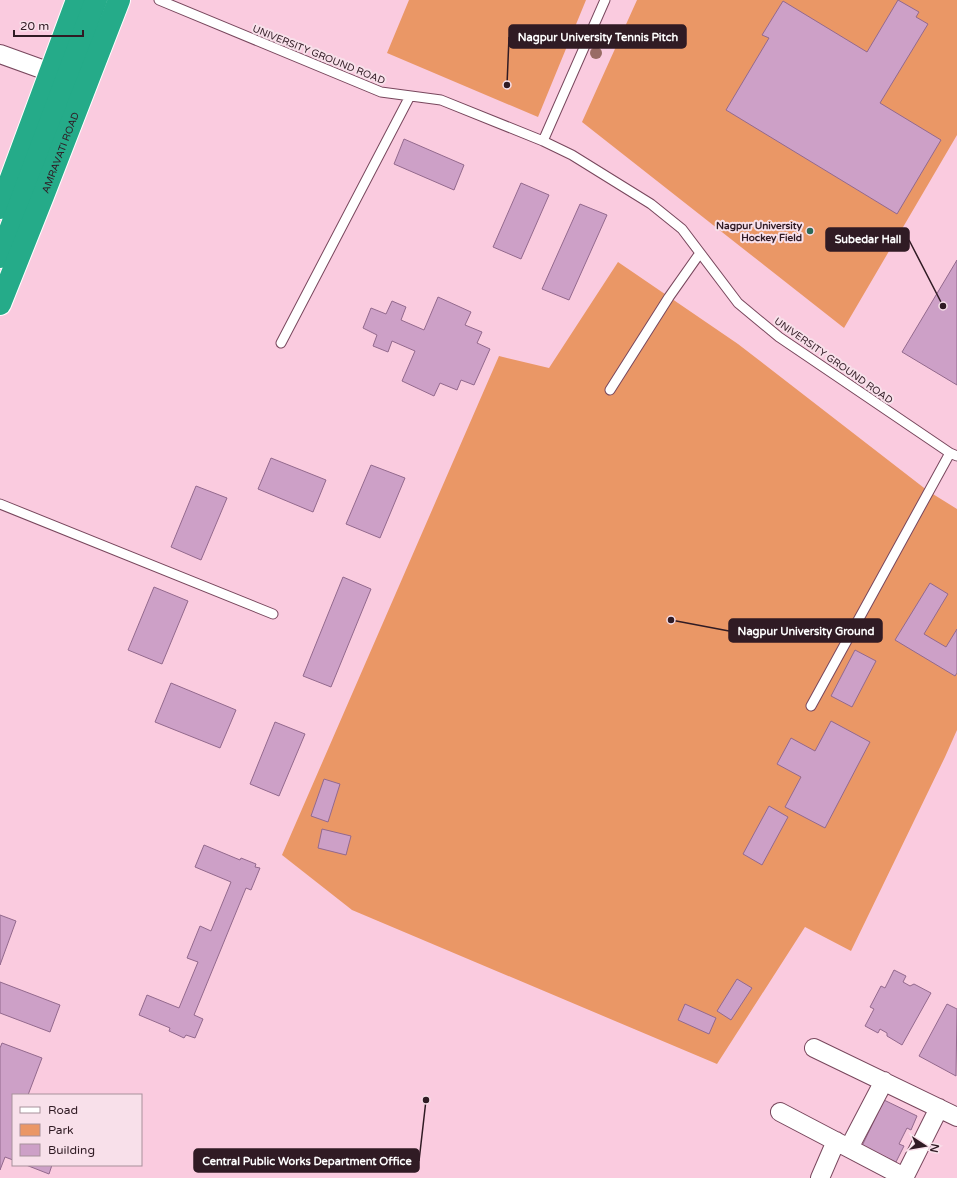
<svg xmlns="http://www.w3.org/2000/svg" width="957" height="1178" viewBox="0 0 957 1178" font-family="'Varela Round',sans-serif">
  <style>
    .green { fill: #ea9766 }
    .building { fill: #cda0c7; stroke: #93698d }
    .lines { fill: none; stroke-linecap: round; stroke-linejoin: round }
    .lane-casing { stroke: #78475d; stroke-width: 11 }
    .street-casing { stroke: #78475d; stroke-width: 20 }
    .highway-casing { stroke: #fff; stroke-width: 24 }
    .lane { stroke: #fff; stroke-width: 9 }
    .street { stroke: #fff; stroke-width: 18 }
    .highway { stroke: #25ab89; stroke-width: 22 }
    .tree { fill: #996c65 }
    .poi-dot { fill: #2b6a57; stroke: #f8e0ea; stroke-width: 1.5 }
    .labels { text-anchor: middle; stroke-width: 4; stroke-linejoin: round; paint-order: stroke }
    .street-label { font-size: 10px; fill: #301b24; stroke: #f8e0ea }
    .poi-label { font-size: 10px; font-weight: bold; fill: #301b24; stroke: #f8e0ea; text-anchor: end }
    .leader { fill: none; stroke: #301b24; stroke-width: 1.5 }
    .callout-dot { fill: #301b24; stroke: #f8e0ea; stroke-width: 1.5 }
    .callout { fill: #301b24; stroke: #301b24; stroke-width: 1.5 }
    .callout-label { font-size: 11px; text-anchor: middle; font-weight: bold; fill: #fff }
  </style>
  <rect width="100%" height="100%" fill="#facbdf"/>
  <path class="green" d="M409,0H586L538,117L387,53Z
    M637,0H957V135L844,328L582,122Z
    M618,262L738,344L928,491L957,509V730L945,757L851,951L805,927L717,1064L352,910L282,855L499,356L549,368Z"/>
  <path class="building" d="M898,0L919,12L916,17L928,24L880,103L941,140L897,214L726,110L769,38L762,35L783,1L867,52Z
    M404,139L464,165L454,190L394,164Z
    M521,183L549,195L521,259L493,247Z
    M580,204L607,215L569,300L542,289Z
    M957,260V385L902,352Z
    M438,297L471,312L465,325L482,332L477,343L490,349L474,385L461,380L457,390L440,383L434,396L402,381L415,351L392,341L388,352L373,346L377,335L363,328L371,308L386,314L392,301L406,307L401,320L424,330Z
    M271,458L326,480L313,512L258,489Z
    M371,465L405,478L380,538L346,524Z
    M196,486L227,498L201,560L171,547Z
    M343,577L371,589L331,687L303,676Z
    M930,583L948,594L924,634L946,647L957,629V673L955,676L895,640Z
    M154,587L188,601L162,664L128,650Z
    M855,650L876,661L852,707L831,696Z
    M171,683L236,710L220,748L155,722Z
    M831,721L870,742L825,828L785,807L801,777L777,764L791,738L815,751Z
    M275,722L305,734L279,796L250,784Z
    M324,779L340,784L328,822L311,816Z
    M769,806L788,817L762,865L743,854Z
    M322,829L351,836L346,855L318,848Z
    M204,845L240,860L241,858L256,864L255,867L260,868L251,890L246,888L194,1015L203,1019L195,1038L186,1035L184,1038L169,1031L170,1028L139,1015L147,995L179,1008L198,962L187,958L200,926L211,931L231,882L195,867Z
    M0,915L16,921L0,965Z
    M894,970L906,976L903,982L910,986L914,984L931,993L902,1045L887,1036V1033L880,1029L878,1033L865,1026L874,1009L870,1007L881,986L885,988Z
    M737,979L752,988L731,1020L717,1011Z
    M0,982L60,1005L50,1032L0,1013Z
    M685,1004L716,1018L709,1034L678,1020Z
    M947,1004L957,1009L956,1076L919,1056Z
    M2,1043L42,1058L28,1095H13V1160L5,1157L0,1170V1048Z
    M884,1100L917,1116L911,1130L907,1128L899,1144L904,1146L896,1162L862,1146Z
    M26,1165H52L49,1174Z"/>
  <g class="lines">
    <defs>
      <path id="lane" d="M159,0L381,92L441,100L543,141L572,155L651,204L682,229L738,303L779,337L950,453L957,456
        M543,141L605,0
        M281,343L410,96
        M610,390L669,297L700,253
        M0,504L273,614
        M811,706L950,453"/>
      <path id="street" d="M0,54L50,72
        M814,1048L957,1117
        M780,1112L904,1177
        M849,1148L884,1081
        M820,1178L836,1141
        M904,1178L939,1108"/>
      <g id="highway">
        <path d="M0,208L77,0"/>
        <path d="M0,257L96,0"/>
        <path id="s1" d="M0,304L43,196L119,0"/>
      </g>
    </defs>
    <use href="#lane" class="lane-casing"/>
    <use href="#street" class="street-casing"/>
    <use href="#highway" class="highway-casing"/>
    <use href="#lane" class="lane"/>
    <use href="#street" class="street"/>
    <use href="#highway" class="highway"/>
  </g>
  <g class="tree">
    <circle cx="605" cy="31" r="6"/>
    <circle cx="596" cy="53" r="6"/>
  </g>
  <circle class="poi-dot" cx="810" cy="231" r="4"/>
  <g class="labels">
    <g class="street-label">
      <text transform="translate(319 54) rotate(22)" y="4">UNIVERSITY GROUND ROAD</text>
      <text dy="4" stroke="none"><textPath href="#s1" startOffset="163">AMRAVATI ROAD</textPath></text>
      <text transform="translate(834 360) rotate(35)" y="4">UNIVERSITY GROUND ROAD</text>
    </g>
    <g class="poi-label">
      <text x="802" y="229">Nagpur University<tspan x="802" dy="12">Hockey Field</tspan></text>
    </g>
  </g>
  <path class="leader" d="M507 85L509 37M943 306L909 240M671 620L729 631M426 1100L419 1161"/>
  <g class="callout-dot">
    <circle cx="507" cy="85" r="4"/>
    <circle cx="943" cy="306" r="4"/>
    <circle cx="671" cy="620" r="4"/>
    <circle cx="426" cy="1100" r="4"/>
  </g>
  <g class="callout">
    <rect x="509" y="25" width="177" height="23" rx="4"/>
    <rect x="826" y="228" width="83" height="23" rx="4"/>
    <rect x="729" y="619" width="153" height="23" rx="4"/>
    <rect x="194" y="1149" width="225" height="23" rx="4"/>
  </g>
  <g class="callout-label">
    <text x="598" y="41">Nagpur University Tennis Pitch</text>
    <text x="868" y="243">Subedar Hall</text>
    <text x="806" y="635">Nagpur University Ground</text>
    <text x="307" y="1165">Central Public Works Department Office</text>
  </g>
  <rect x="12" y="1094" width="130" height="72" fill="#f8e0ea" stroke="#a8919b"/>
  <rect x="20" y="1107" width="20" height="6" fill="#ffffff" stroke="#a8919b"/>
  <text x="48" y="1114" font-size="12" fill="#301b24">Road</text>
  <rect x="20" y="1124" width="20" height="12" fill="#ea9766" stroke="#a8919b"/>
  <text x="48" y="1134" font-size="12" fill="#301b24">Park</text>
  <rect x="20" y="1144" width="20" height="12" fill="#cda0c7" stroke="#a8919b"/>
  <text x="48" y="1154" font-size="12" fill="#301b24">Building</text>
  <g transform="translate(925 1146) rotate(102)" stroke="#f8e0ea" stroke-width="3" paint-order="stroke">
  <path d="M0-3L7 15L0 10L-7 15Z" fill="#301b24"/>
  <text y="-6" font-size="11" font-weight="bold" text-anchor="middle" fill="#301b24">N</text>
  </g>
  <path d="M14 30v6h69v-6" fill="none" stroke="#301b24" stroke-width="2"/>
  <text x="20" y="30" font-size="12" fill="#301b24" stroke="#f8e0ea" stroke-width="3" paint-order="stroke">20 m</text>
</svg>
